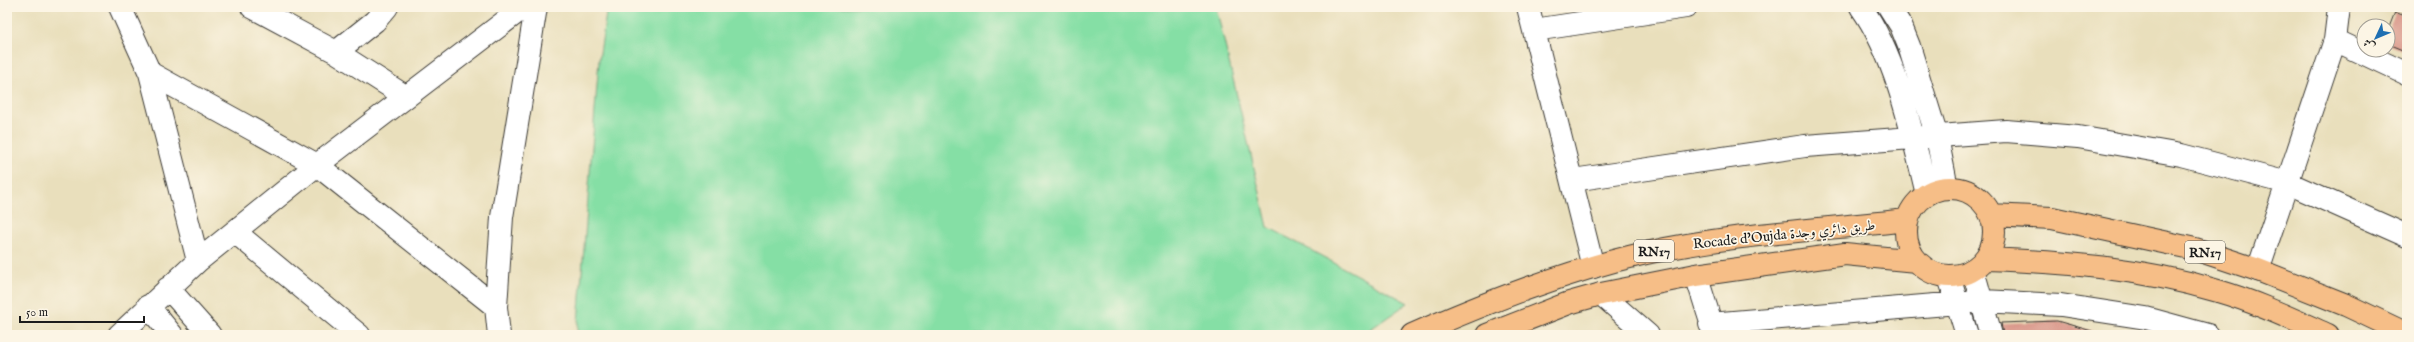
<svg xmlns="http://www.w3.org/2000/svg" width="2414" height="342" viewBox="0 0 2414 342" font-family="'IM FELL English',Amiri,serif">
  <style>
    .green { fill: #85dfa5; stroke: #507e60 }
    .building { fill: #d99689 }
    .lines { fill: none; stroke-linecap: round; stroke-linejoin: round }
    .minor-casing { stroke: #3b3934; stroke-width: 24 }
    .highway-casing { stroke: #3b3934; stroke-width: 24 }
    .minor { stroke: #fff; stroke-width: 22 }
    .highway { stroke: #f6be87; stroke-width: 22 }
    .labels { text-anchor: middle; stroke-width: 3.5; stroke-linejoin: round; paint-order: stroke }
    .shield { fill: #fcf5e5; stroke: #5f5d58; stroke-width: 1 }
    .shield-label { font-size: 13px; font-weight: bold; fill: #1c1c1c }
    .street-label { font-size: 14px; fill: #1c1c1c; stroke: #fcf5e5 }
  </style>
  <rect width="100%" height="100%" fill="#fcf5e5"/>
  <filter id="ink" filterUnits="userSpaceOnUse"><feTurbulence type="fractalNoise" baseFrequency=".025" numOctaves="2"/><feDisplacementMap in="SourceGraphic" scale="8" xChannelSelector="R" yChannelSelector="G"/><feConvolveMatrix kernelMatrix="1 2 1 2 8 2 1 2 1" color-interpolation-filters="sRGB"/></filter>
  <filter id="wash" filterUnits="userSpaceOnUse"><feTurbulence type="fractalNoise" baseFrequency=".012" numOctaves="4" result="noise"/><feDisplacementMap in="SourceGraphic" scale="16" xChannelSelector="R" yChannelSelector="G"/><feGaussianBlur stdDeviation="0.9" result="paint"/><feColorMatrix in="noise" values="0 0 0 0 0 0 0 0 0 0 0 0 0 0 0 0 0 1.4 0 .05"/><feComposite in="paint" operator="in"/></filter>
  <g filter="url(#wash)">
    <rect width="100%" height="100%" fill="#e9dfbc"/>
    <path class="green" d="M607,7H1216L1268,227L1408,303L1362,335H577L599,60Z"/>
    <g id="blocks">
      <path class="building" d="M2395,12L2407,17V52L2388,44V30Z
        M2057,321L2092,331L2091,335H2003L2001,323Z"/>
    </g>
  </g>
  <g filter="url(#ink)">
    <use href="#blocks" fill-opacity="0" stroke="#3b3934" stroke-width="1"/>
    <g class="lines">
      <defs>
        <path id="minor" d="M120,7L150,73L198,261
          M252,7L336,52L405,96
          M1528,7L1593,267
          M1861,7C1897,58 1912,133 1927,194
          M1889,7L1901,26L1909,46L1937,137L1947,188
          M1534,30L1686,7
          M2335,40L2407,74
          M336,52L375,21L387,7
          M150,73L317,165L496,307
          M1573,180L1805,146L2006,131L2078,137L2181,155L2288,183L2407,236
          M235,232L359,335
          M1973,270L1991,335
          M2258,270L2335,40L2339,7
          M1696,275L1715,335
          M1949,277L1967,335
          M168,288L210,335
          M1601,294L1648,335
          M148,306L172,335
          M1710,324L1982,301L2061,305L2146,318L2208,335
          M119,335L198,261L317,165L524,7
          M499,335L496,307L502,217L536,7"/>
        <path id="highway" d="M1906 232a44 44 0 1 1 88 0a44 44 0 1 1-88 0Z
          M1991,215L2052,218L2195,249L2258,270L2346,305L2407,334
          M1986,259C2064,262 2142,268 2218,291C2256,302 2292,319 2328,335
          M1412,335C1488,302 1566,271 1646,253C1732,234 1820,230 1907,220
          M1487,335L1569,303L1601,294L1696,275L1845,254L1916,261"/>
      </defs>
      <use href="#minor" class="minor-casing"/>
      <use href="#highway" class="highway-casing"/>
      <use href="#minor" class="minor"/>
      <use href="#highway" class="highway"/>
    </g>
  </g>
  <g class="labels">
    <g class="shield">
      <rect x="1634" y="240" width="40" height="22" rx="3"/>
      <rect x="2185" y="241" width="40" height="22" rx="3"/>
    </g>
    <g class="shield-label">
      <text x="1654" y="256">RN17</text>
      <text x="2205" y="257">RN17</text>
    </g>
    <g class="street-label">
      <text transform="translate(1784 234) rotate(-6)" y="5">Rocade d'Oujda طريق دائري وجدة</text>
    </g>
  </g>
  <rect width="2414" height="342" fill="none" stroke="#fcf5e5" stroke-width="24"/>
  <g transform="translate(2376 38) rotate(226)"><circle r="19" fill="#fcf5e5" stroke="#a29e95"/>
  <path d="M0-3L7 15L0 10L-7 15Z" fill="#1f6fb2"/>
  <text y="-6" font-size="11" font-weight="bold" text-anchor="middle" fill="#1c1c1c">ش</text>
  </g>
  <path d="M20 316v6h124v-6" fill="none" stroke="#1c1c1c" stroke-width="2"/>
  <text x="26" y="316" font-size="12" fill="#1c1c1c" stroke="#fcf5e5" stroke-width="3" paint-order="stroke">50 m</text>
</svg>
